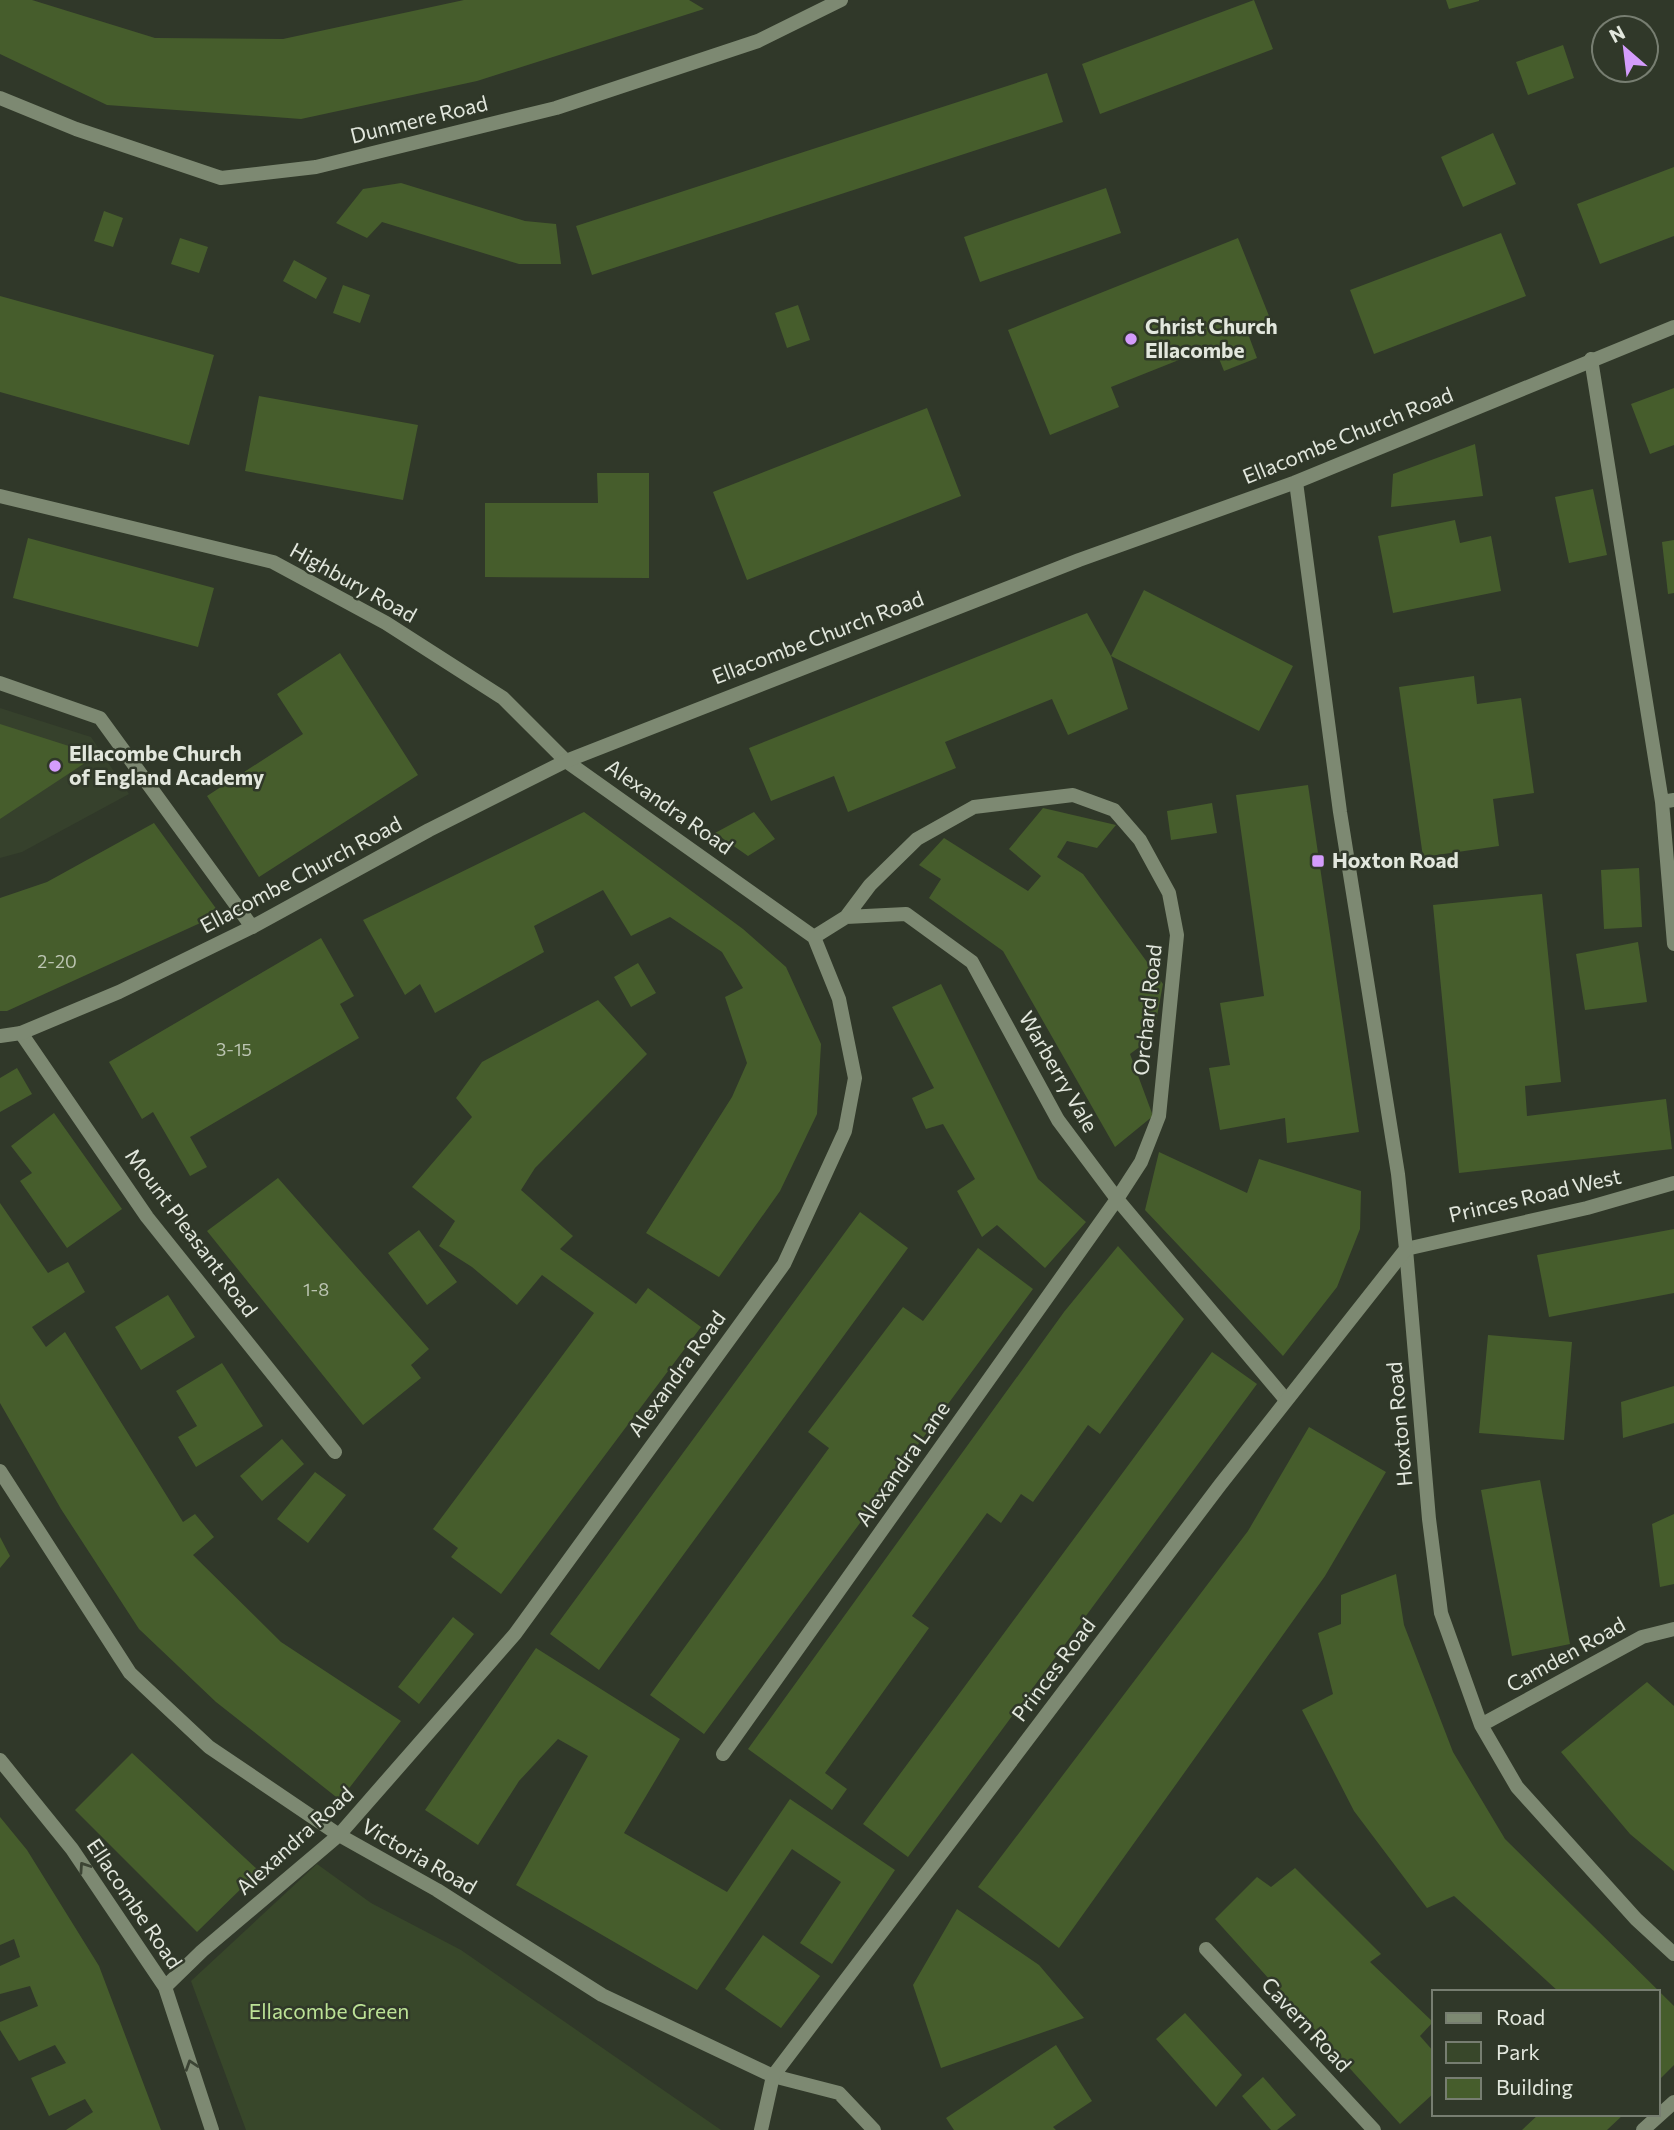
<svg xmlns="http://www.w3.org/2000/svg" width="1674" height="2130" viewBox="0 0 1674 2130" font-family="Commissioner,sans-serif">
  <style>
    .built { fill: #36412c }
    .green { fill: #38472a }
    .building { fill: #465d2c }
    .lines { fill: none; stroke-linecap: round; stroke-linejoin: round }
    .minor { stroke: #7d8972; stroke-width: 14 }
    .tertiary { stroke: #7d8972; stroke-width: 14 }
    .oneway { stroke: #3c4434 }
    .poi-dot { fill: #d49cfc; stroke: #303829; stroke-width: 2.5 }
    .labels { text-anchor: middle; stroke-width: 5; stroke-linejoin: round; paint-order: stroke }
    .number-label { font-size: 18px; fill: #bbc4b1 }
    .street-label { font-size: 21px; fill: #e2e7dd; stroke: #303829 }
    .poi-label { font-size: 21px; font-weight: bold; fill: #e2e7dd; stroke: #303829; text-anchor: start }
    .park-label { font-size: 21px; fill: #bce296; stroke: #303829 }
  </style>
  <rect width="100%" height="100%" fill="#303829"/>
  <path class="built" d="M0,708L91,737L129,794L22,852L0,858Z"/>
  <path class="green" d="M317,1864L371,1903L461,1950L721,2130H246L191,1981Z"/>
  <path class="building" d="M0,0H32L155,38L283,39L464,0H689L704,9L477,81L301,119L107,105L0,54Z
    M1254,0L1273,49L1100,114L1082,64Z
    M1446,0H1479V1L1449,9Z
    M1563,45L1574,78L1528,95L1516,62Z
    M1047,73L1063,122L592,275L576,226Z
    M1493,133L1516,184L1463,207L1441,157Z
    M1674,167V236L1600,264L1577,204Z
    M401,183L525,221L556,224L561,264H519L382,222L367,238L336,223L363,189Z
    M1106,188L1121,233L980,282L964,237Z
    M104,211L123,218L113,247L94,241Z
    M1501,233L1526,296L1374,354L1350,290Z
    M180,238L208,247L199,273L171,264Z
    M1238,238L1271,321L1247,331L1257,358L1224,371L1214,346L1111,387L1119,407L1050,435L1008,330Z
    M294,260L327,278L316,299L283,281Z
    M343,285L370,295L360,323L333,313Z
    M0,296L214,355L189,445L0,392Z
    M798,305L810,340L787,348L775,313Z
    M1674,388V445L1650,454L1631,404Z
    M259,396L418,425L403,500L245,471Z
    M927,408L961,496L747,580L713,492Z
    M1475,444L1483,496L1391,507L1393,474Z
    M597,473H649V578L485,577V503H598Z
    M1593,489L1607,555L1569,563L1555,497Z
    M1455,520L1460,543L1491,536L1501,591L1393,613L1378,536Z
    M28,538L214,588L198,647L13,598Z
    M1674,540V593L1668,594L1662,542Z
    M1144,590L1293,666L1259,731L1111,656Z
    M1087,613L1111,656L1128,709L1068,735L1052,699L945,742L956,768L848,812L834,776L771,801L749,748Z
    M340,653L418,775L259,877L207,796L303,734L277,694Z
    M1474,676L1477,704L1521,698L1534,793L1493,799L1499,846L1423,857L1399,687Z
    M0,724L97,755L0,819Z
    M1308,785L1359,1132L1287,1143L1285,1118L1220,1130L1209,1068L1230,1065L1220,1003L1264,996L1236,795Z
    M1212,803L1217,833L1171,840L1167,811Z
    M1043,808L1116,825L1097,848L1067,841L1057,857L1083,874L1163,984L1153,1037L1130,1054L1153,1116L1115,1147L1003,951L929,898L941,879L919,865L944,838L1028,891L1041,876L1009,849Z
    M584,812L743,929L786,967L821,1044L817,1114L780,1191L719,1277L646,1233L732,1097L747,1063L725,997L743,988L722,952L670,917L631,936L603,890L534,926L544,952L435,1013L420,984L405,995L363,920Z
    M754,812L775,839L748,856L715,833Z
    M154,823L220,914L7,1011H0V898L47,882Z
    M1639,868L1642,927L1604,929L1601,870Z
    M1542,894L1561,1082L1525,1086L1527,1116L1666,1099L1672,1149L1459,1173L1433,905Z
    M321,938L354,996L340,1004L359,1038L190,1137L207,1167L190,1176L153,1112L142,1119L109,1062Z
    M1638,942L1647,1002L1585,1010L1576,954Z
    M638,963L656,993L631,1007L614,977Z
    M941,984L1038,1179L1086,1222L1045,1268L997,1225L982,1237L957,1191L975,1179L943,1124L926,1129L912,1098L934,1088L892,1007Z
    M598,1000L647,1054L535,1168L521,1190L573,1236L560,1249L636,1304L648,1288L701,1327L501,1594L451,1557L458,1548L433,1529L594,1313L542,1275L517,1305L472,1267L439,1246L455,1221L412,1187L472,1117L456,1098L482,1062Z
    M17,1068L32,1094L0,1112V1078Z
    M54,1113L122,1209L67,1248L20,1181L32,1173L11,1146Z
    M1159,1152L1247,1193L1259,1159L1361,1191L1360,1229L1337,1287L1283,1356L1145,1210Z
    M278,1178L429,1349L411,1365L421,1378L363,1425L207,1231Z
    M0,1203L48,1273L68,1262L85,1292L32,1327L46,1347L65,1332L183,1522L195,1514L214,1537L193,1555L281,1642L401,1721L340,1800L216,1702L139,1629L61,1509L0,1403Z
    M860,1212L908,1248L599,1670L550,1634Z
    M1674,1229V1293L1549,1317L1537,1255Z
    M419,1230L457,1282L427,1305L388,1253Z
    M1118,1246L1184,1319L1100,1434L1088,1425L1033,1502L1021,1494L1001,1523L987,1513L912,1616L929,1628L825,1773L847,1789L832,1810L748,1749L1064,1312Z
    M978,1248L1033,1289L704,1734L650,1695L829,1448L808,1432L903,1307L923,1321Z
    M168,1295L195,1337L141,1370L115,1327Z
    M1488,1335L1572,1342L1564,1440L1479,1433Z
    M1212,1352L1257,1384L908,1857L863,1824Z
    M222,1363L263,1426L196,1467L178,1437L197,1426L176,1391Z
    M1674,1386V1423L1623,1438L1621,1402Z
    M1309,1427L1386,1472L1325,1576L1059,1948L978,1887L1248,1531Z
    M282,1439L304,1464L262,1501L240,1476Z
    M315,1472L346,1495L308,1543L277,1519Z
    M1540,1480L1570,1644L1512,1656L1481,1490Z
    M1674,1514V1584L1660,1587L1652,1524Z
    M0,1537L10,1556L0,1568Z
    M1396,1574L1404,1625L1453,1752L1505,1839L1674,2006V2065L1658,2081V1992H1559L1454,1896L1427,1908L1354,1811L1302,1710L1333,1694L1318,1633L1341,1624V1595Z
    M453,1617L474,1634L419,1704L398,1687Z
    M536,1648L680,1739L624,1833L727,1892L790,1799L895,1870L832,1964L800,1943L841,1882L792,1849L697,1990L516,1885L588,1756L558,1739L519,1781L478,1845L425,1810Z
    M1647,1682L1674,1706V1871L1630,1834L1561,1752Z
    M132,1753L259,1871L197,1932L75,1810Z
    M0,1817L27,1850L99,1966L161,2130H66L93,2112L85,2099L49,2116L31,2078L66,2063L55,2045L19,2061L0,2030V2022L38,2006L30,1986L0,1994V1966L20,1957L14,1939L0,1945Z
    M1295,1868L1381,1954L1370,1962L1433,2022L1420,2036L1434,2052V2093L1400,2124L1215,1919L1257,1877L1271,1887Z
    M957,1909L1039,1965L1084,2018L941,2068L913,1985Z
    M763,1935L820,1976L781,2028L725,1989Z
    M1185,2013L1242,2075L1216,2107L1156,2039Z
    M1056,2045L1092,2101L1053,2127L1056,2130H954L946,2118Z
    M1263,2077L1296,2115L1277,2130H1271L1242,2096Z
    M1539,2114H1624L1607,2130H1522Z"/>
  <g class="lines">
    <path class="minor" d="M0,98L76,129L221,178L316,167L556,108L758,41L841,0
      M1591,359L1662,802L1674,800
      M0,496L273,562L386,623L503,698L566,761L814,937L839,999L855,1078L845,1131L784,1264L515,1634L339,1835L202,1951L165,1987
      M0,683L100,718L252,927
      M1662,802L1674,944
      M814,937L846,917L906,914L972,962L1058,1120L1117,1199L1286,1400
      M21,1033L147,1217L335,1452
      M1674,1183L1587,1208L1406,1249L1429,1519L1441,1613L1481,1725L1517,1787L1636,1919L1674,1954
      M0,1471L130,1673L209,1747L339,1835L437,1890L602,1995L773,2076L839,2093L874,2130
      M1481,1725L1642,1637L1674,1629
      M723,1754L1117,1199L1141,1162L1159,1116L1177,935L1169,893L1140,840L1114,810L1073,795L974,807L917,839L870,885L846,917
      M0,1760L72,1849L165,1987L212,2130
      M1206,1949L1374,2130
      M1643,2130L1674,2102"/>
    <path class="tertiary" d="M0,1036L21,1033L119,992L252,927L429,830L566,761L1079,560L1296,482L1674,327
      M761,2130L773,2076L1220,1485L1406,1249L1398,1174L1340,812L1296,482"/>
  </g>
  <defs><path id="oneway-chevron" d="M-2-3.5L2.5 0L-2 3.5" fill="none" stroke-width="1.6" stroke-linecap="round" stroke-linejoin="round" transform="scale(1.75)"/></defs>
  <g class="oneway">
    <use href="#oneway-chevron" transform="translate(84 1867) rotate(-124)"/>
    <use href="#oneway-chevron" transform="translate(191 2065) rotate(-108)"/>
  </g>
  <g class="poi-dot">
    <circle cx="1131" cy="339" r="7"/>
    <circle cx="55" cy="766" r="7"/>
    <rect x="1311" y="854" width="14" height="14" rx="3.5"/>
  </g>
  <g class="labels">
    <g class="number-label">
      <text x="57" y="968">2-20</text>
      <text x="234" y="1056">3-15</text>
      <text x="316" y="1296">1-8</text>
    </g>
    <g class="street-label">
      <text transform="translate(419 120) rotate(-14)" y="7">Dunmere Road</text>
      <text transform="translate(1348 436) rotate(-22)" y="7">Ellacombe Church Road</text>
      <text transform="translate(353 583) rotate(29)" y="7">Highbury Road</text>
      <text transform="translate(818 638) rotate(-21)" y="7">Ellacombe Church Road</text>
      <text transform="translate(669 807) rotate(35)" y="7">Alexandra Road</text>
      <text transform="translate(301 875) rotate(-28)" y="7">Ellacombe Church Road</text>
      <text transform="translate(1148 1010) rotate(-84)" y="7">Orchard Road</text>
      <text transform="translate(1058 1072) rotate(60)" y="7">Warberry Vale</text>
      <text transform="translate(1535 1196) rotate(-13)" y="7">Princes Road West</text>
      <text transform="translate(191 1233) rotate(53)" y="7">Mount Pleasant Road</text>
      <text transform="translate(677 1374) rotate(-54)" y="7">Alexandra Road</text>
      <text transform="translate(1400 1424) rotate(-95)" y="7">Hoxton Road</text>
      <text transform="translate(903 1464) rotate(-55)" y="7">Alexandra Lane</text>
      <text transform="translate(1566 1655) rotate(-29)" y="7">Camden Road</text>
      <text transform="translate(1054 1670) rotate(-53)" y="7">Princes Road</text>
      <text transform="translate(295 1841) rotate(-42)" y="7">Alexandra Road</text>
      <text transform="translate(419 1857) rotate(30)" y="7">Victoria Road</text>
      <text transform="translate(134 1904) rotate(56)" y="7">Ellacombe Road</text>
      <text transform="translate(1306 2025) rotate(47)" y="7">Cavern Road</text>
    </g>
    <g class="poi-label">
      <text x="1145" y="334">Christ Church<tspan x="1145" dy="24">Ellacombe</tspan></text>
      <text x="69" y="761">Ellacombe Church<tspan x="69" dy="24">of England Academy</tspan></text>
      <text x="1332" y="868">Hoxton Road</text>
    </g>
    <g class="park-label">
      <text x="329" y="2019">Ellacombe Green</text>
    </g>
  </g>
  <rect x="1432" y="1990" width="228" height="126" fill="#303829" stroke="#777e71" stroke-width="2"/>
  <rect x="1446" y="2013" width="35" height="10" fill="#7d8972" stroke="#777e71" stroke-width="2"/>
  <text x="1496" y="2025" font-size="21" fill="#e2e7dd">Road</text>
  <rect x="1446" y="2042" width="35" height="21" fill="#38472a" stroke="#777e71" stroke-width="2"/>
  <text x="1496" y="2060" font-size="21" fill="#e2e7dd">Park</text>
  <rect x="1446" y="2078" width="35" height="21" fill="#465d2c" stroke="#777e71" stroke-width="2"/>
  <text x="1496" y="2095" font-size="21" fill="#e2e7dd">Building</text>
  <g transform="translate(1625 49) rotate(332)"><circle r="33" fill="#303829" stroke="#777e71" stroke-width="2"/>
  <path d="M0-5L12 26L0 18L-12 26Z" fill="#d49cfc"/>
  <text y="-10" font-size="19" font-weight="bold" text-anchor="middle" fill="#e2e7dd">N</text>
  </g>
</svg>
